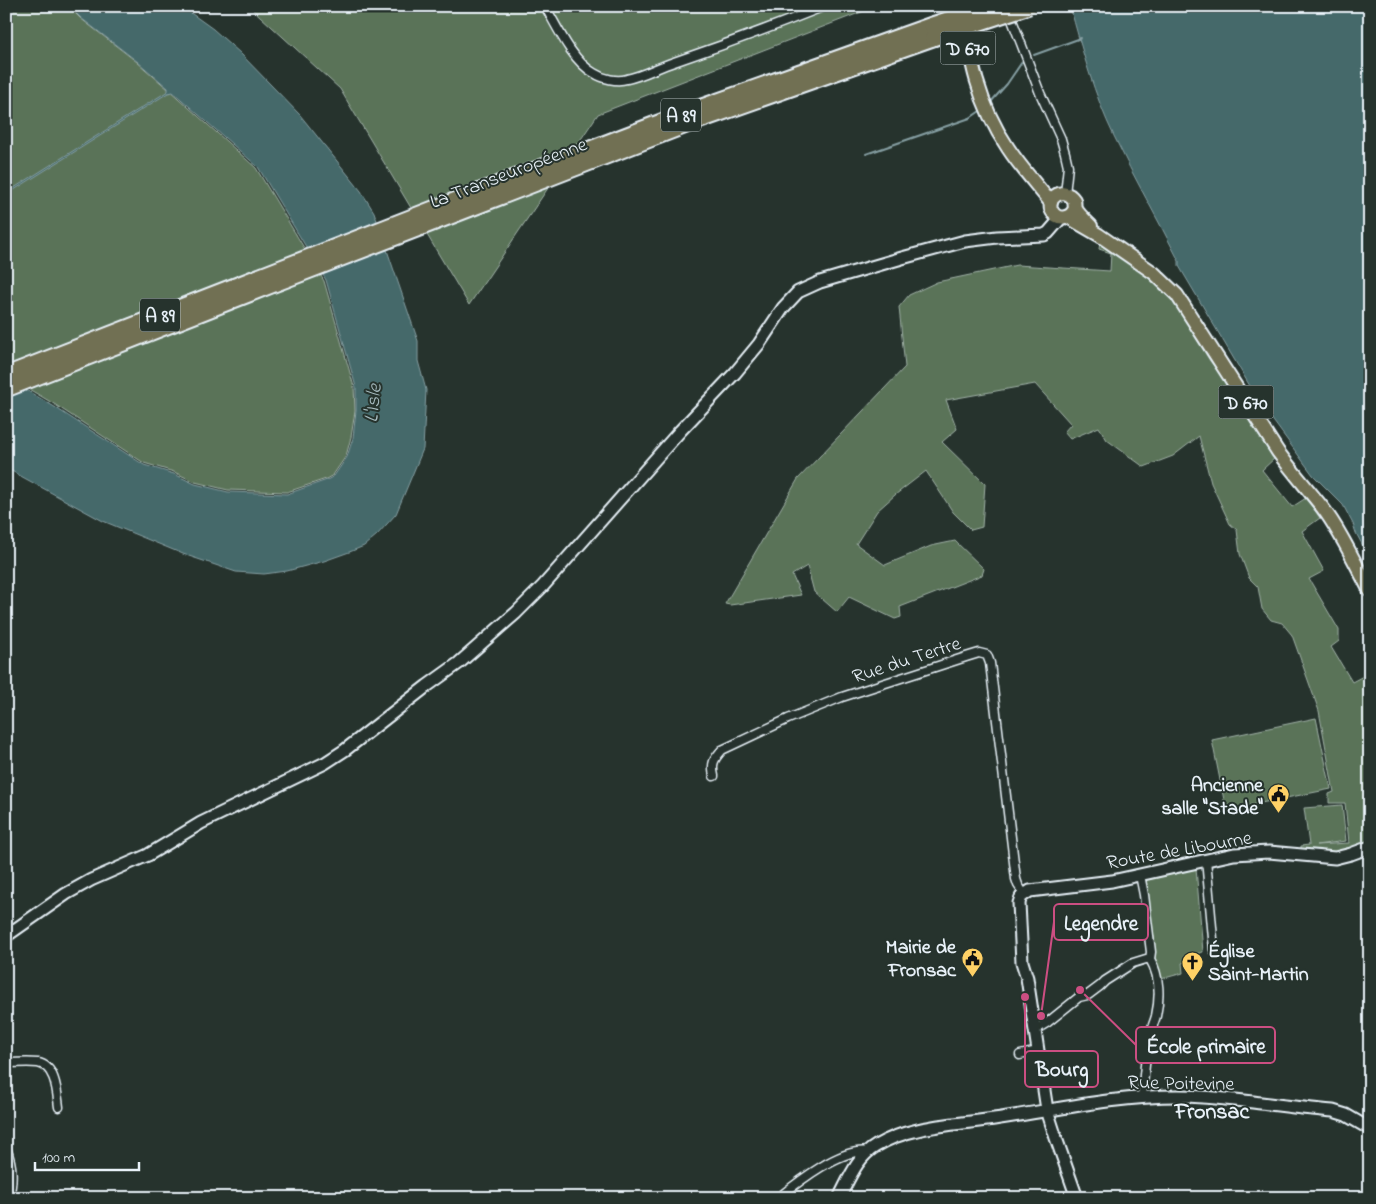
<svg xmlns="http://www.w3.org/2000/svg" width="1376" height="1204" viewBox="0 0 1376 1204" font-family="'Indie Flower',sans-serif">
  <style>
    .green { fill: #5a7358; stroke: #a1b2a8 }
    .water { fill: #44696a; stroke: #869fa3 }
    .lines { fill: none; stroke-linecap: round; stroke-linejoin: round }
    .stream { stroke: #869fa3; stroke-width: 2 }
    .street-casing { stroke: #e8f1f8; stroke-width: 11 }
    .secondary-casing { stroke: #e8f1f8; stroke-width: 15 }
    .primary-casing { stroke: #e8f1f8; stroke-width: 16 }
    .highway-casing { stroke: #e8f1f8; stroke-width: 19 }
    .street { stroke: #26332d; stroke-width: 8 }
    .secondary { stroke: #26332d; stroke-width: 11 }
    .primary { stroke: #716f52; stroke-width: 12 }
    .highway { stroke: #716f52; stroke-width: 15 }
    .highway-bridge-casing { stroke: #e8f1f8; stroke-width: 19; stroke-linecap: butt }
    .highway-bridge { stroke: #716f52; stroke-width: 15 }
    .labels { text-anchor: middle; stroke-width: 4; stroke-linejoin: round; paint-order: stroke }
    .shield { fill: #26332d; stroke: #aeb8bb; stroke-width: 1 }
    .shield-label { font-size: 19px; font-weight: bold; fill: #e8f1f8 }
    .street-label { font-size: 20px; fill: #e8f1f8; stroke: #26332d }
    .poi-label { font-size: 20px; font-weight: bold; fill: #e8f1f8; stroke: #26332d; text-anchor: end }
    .water-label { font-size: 21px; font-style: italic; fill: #a6bbbf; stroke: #26332d }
    .quarter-label { font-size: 22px; font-weight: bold; fill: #e8f1f8; stroke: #26332d }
    .leader { fill: none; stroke: #cc4e82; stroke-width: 2 }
    .callout-dot { fill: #cc4e82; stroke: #26332d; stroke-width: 2 }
    .callout { fill: #26332d; stroke: #cc4e82; stroke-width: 2 }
    .callout-label { font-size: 21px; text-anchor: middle; font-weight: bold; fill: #e8f1f8 }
  </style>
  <rect width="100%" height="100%" fill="#26332d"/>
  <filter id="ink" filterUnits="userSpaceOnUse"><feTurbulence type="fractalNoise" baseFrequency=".02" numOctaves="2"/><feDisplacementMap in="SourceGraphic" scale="10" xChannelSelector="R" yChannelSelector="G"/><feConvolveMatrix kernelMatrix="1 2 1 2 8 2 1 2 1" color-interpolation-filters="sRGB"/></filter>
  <g filter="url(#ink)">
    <path class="green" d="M6,6H68L80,18L137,62L168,89L256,168L324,281L354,387L355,411L351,437L346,456L333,475L326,479L287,492L228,490L195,482L174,472L144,463L54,404L17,382L6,378Z
      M249,6H877L598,114L469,305L340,89Z
      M1100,243L1159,283L1175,304L1210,361L1234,391L1276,457L1262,470L1292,507L1306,498L1320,518L1302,531L1324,571L1309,579L1339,630V641L1331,647L1352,682L1367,674L1370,680V843L1366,845L1329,854L1301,852V846L1309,845L1304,808L1342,805L1346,841L1316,845L1349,843L1345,803H1329V794L1334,792L1319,711L1292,635L1282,623L1271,620L1262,609L1258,587L1249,578L1240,554L1237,530L1230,524L1211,483L1199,436L1173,456L1144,467L1107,440L1099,427L1070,439L1064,432L1071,424L1035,384L946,400L957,429L942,442L985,484L982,527L971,530L953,512L926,471L895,495L877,511L856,544L885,565L931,546L955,541L984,569L982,575L900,607L901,617L895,619L849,597L837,612L814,592L807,566L792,575L801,595L730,605L725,604L798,479L905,367L899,307L909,295L937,282L1017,265L1110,271L1111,253L1099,249Z
      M1316,718L1331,789L1226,810L1212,740Z
      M1196,868L1203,952L1189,956L1190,961L1182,963L1183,973L1161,979L1155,958L1146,880Z"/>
    <path class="water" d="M69,6H181L213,29L240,53L300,115L361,191L369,204L374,212L418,341V361L426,390L423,449L396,514L377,535L364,546L352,551L324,561L287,571L264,574L236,572L183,554L103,521L6,468V379L16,384L53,406L144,465L174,474L195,484L228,492L287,494L327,480L334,476L347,457L353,438L356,411V387L326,280L258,167L173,92L168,93L6,195V193L168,91V88L138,62L81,18Z
      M1070,6H1370V559L1356,533L1353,524L1343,505L1313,475L1260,403L1179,266V261C1158,219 1134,178 1114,136C1094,95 1082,50 1070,6Z"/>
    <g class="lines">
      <path class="stream" d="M1034,55L1081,38
        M990,103L1007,84L1022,62
        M866,154L970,118L983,109"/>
      <defs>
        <path id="street" d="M545,6C557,27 573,62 594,73C603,79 617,82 627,79C643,76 658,67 674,62C724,45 775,26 825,6
          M1009,12L1040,93L1061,139L1065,153L1068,166L1065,194
          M714,776C711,763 714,759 722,750L788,719L842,697L966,657L979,653L987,655L990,663L1016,879L1018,885L1024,894
          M1206,859L1214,950
          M1140,875L1144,895L1151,952L1150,959
          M1035,1030L1048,1022L1079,997L1088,995L1100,986L1105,981L1133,963L1146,959H1150C1160,976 1160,998 1156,1016C1154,1023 1151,1029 1150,1035C1145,1053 1144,1078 1142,1097
          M1020,1055L1038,1051
          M6,1063C17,1063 28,1062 38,1063C56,1066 57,1093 59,1107
          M6,1148C13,1166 13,1179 9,1198
          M778,1198C798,1182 842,1147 868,1152"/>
        <path id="secondary" d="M6,936L66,894L91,880L148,855L201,823L325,763L345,750L427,686L459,663L516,613L543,586L680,431L735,373L759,344L783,308L798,292L820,282L902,258L965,241L997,237L1044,235L1048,233L1061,218
          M839,1198C849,1179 857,1157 876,1146C910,1125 955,1125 994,1119C1055,1110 1116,1096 1178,1096C1206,1096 1234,1100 1261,1103C1285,1106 1309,1109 1333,1111L1346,1115L1370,1129
          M1077,1198L1056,1138L1047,1110L1027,978L1022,962L1019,903L1021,897L1030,891L1112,881L1234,854L1269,852L1335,858L1351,854L1370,847"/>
        <path id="primary" d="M963,6C969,58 978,104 1008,148C1021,168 1037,185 1051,203
          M1075,208C1071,219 1056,222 1051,209C1050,206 1051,201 1053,198C1059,191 1069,192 1074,200C1075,202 1074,205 1075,208C1077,212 1087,222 1091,226
          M1068,217L1099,235L1154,273L1177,295L1278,452C1292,471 1307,488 1322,507C1341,532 1355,563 1370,591"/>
        <path id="highway" d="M6,375L433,209L685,113L932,25
          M6,389L274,284L689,124L933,38"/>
      </defs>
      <use href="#street" class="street-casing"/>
      <use href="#secondary" class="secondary-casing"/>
      <use href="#primary" class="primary-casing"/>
      <use href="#highway" class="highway-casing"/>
      <use href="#street" class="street"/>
      <use href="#secondary" class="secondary"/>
      <use href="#primary" class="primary"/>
      <use href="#highway" class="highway"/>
      <defs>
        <path id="highway-bridge" d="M932,25L989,6
          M933,38L1029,6"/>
      </defs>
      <use href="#highway-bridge" class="highway-bridge-casing"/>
      <use href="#highway-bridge" class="highway-bridge"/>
    </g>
  </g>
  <defs>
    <symbol id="civic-pin" viewBox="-11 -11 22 30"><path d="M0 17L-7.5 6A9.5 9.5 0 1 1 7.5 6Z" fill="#ffd166" stroke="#26332d"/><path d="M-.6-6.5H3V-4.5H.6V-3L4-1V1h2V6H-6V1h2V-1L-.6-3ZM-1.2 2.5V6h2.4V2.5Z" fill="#111"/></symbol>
    <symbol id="church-pin" viewBox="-11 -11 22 30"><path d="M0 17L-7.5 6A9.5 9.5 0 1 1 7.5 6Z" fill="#ffd166" stroke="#26332d"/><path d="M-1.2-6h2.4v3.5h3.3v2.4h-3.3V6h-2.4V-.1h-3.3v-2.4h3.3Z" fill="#111"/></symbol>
  </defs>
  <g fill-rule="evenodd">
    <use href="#civic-pin" x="1266" y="782" width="25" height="34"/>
    <use href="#civic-pin" x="960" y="946" width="25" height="34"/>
    <use href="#church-pin" x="1180" y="950" width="25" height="34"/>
  </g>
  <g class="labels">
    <g class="shield">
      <rect x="940.5" y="31.5" width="55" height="33" rx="4"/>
      <rect x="661" y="98.5" width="40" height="33" rx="4"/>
      <rect x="140" y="298.5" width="40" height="33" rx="4"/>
      <rect x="1218.5" y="385.5" width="55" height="33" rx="4"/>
    </g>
    <g class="shield-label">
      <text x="968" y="55">D 670</text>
      <text x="681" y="122">A 89</text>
      <text x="160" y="322">A 89</text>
      <text x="1246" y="409">D 670</text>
    </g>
    <g class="street-label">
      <text transform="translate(508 172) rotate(-21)" y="7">La Transeuropéenne</text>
      <text transform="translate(906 659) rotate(-18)" y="7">Rue du Tertre</text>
      <text transform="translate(1179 849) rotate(-10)" y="7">Route de Libourne</text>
      <text transform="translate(1181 1082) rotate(1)" y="7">Rue Poitevine</text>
    </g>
    <g class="poi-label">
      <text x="1263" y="791">Ancienne<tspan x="1263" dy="23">salle "Stade"</tspan></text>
      <text x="956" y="953">Mairie de<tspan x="956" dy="23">Fronsac</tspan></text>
      <text x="1208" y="957" text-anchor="start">Église<tspan x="1208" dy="23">Saint-Martin</tspan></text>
    </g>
    <g class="water-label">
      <text transform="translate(372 403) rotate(-84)" y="7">L'Isle</text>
    </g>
    <g class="quarter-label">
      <text x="1212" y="1118">Fronsac</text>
    </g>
  </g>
  <path class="leader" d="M1041 1016L1054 922M1080 990L1136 1045M1025 997L1025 1069"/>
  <g class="callout-dot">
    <circle cx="1041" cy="1016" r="5"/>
    <circle cx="1080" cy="990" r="5"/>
    <circle cx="1025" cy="997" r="5"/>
  </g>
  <g class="callout">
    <rect x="1054" y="904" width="94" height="36" rx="5"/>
    <rect x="1136" y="1027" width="139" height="36" rx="5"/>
    <rect x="1025" y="1051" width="73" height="36" rx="5"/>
  </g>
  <g class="callout-label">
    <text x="1101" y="930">Legendre</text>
    <text x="1206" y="1053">École primaire</text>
    <text x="1062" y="1076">Bourg</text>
  </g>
  <rect width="1376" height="1204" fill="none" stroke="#26332d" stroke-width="25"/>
  <rect x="12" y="12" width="1351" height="1179" fill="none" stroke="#e8f1f8" stroke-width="2" filter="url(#ink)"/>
  <path d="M35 1162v8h104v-8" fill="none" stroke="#e8f1f8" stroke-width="2.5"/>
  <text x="42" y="1162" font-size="15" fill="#e8f1f8" stroke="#26332d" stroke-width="4" paint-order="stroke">100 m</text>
</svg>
